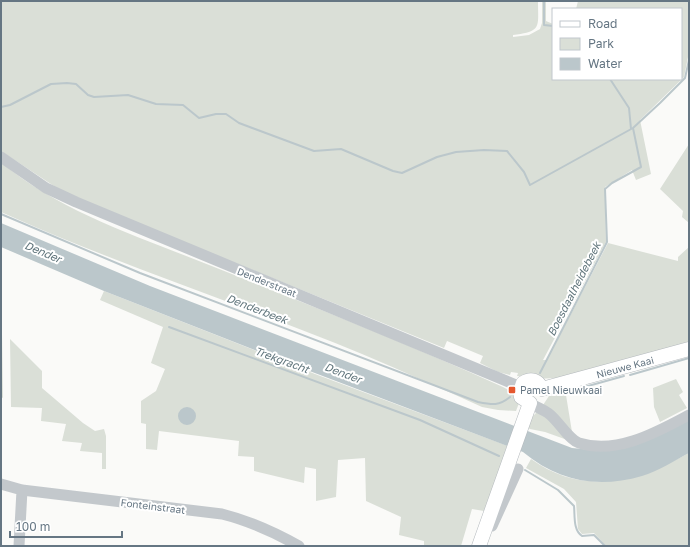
<svg xmlns="http://www.w3.org/2000/svg" width="690" height="547" viewBox="0 0 690 547" font-family="'Golos Text',sans-serif">
  <style>
    .green { fill: #dadfd7 }
    .water { fill: #bbc7cb }
    .lines { fill: none; stroke-linecap: round; stroke-linejoin: round }
    .stream { stroke: #bbc7cb; stroke-width: 2 }
    .major-casing { stroke: #b5babe; stroke-width: 15 }
    .minor { stroke: #c3c8cc; stroke-width: 11 }
    .major { stroke: #fff; stroke-width: 14 }
    .poi-dot { fill: #e4572e; stroke: #fff; stroke-width: 1.5 }
    .labels { text-anchor: middle; stroke-width: 4; stroke-linejoin: round; paint-order: stroke }
    .street-label { font-size: 10px; fill: #657683; stroke: #fff }
    .poi-label { font-size: 10px; fill: #657683; stroke: #fff; text-anchor: start }
    .water-label { font-size: 11px; font-style: italic; fill: #60757c; stroke: #fff }
  </style>
  <rect width="100%" height="100%" fill="#fafaf8"/>
  <path class="green" d="M1,1H538C538,28 542,31 513,35V37L529,35L540,29L542,23V1H546V21L553,24V79H681V9H576L578,1H689V52L684,77L640,120L651,174L636,180L632,170L605,187L606,242L543,360H547L608,243L678,261V257L689,247V343L568,377C551,379 534,379 517,376L518,373L511,372L510,375L498,372L480,363L483,356L447,341L444,348L66,194L1,151Z
    M689,144V223L682,217L683,211L660,189Z
    M1,162C59,211 134,235 204,263C304,303 405,342 503,387C511,391 516,395 519,403L516,411L498,410L482,407C442,389 403,371 362,354C243,305 119,265 1,212Z
    M104,291L315,374L508,446L484,511L472,509L461,546H424V541L399,535L401,517L366,501L365,458L338,460L336,497L316,501V469L305,467L304,483L254,471V457L238,456L239,441L159,431L157,450L146,449V424L141,423V401L156,391L165,369L151,363L163,327L100,300Z
    M1,332L2,333L3,398L1,397Z
    M10,339L42,371V388L83,423L95,431L104,429L106,436V469H102V453L80,451L82,443L62,441L66,424L41,421L42,408L11,407Z
    M676,379L683,392L679,395L687,408L660,422L654,407L653,388Z
    M566,395L572,432L543,405L549,396Z
    M536,413H541L573,442L545,432L530,429L528,428L532,417Z
    M689,453V546H606L594,533L582,534L578,529L576,502L564,489L526,468L531,459C584,497 636,481 689,453Z"/>
  <path class="water" d="M1,223L150,286L572,448L603,451L689,420V453C674,461 658,471 642,476C597,489 558,481 523,452L270,356L104,291L1,247Z
    M178 416a9 9 0 1 1 18 0a9 9 0 1 1-18 0Z"/>
  <g class="lines">
    <path class="stream" d="M544,1V25L553,26
      M610,79L629,108L631,129
      M1,107L10,105L51,84L67,83L76,84L88,95L94,97L128,95L156,104L183,105L199,118L216,114H226L239,123L314,151L341,149L393,171L402,173L437,157L456,152L484,150L507,151L524,172L530,185L633,128
      M1,214L140,273L478,402C493,405 499,406 510,397
      M169,327L420,420L499,456
      M540,373L607,242L605,189L612,183L641,167L633,128L660,103L685,78L689,60
      M630,375L689,358
      M570,391L624,376
      M525,470L558,490L574,506C575,516 573,530 582,536L594,535L605,546"/>
    <defs>
      <path id="major" d="M542,389L689,349
        M530,403L521,397L520,392L523,383C531,378 538,380 542,389
        M479,546L530,403"/>
    </defs>
    <use href="#major" class="major-casing"/>
    <path class="minor" d="M1,157L46,188L76,202L521,387
      M530,403C536,407 542,409 548,413C558,420 569,440 579,443C617,455 657,432 689,415
      M1,484L22,490L222,514C250,521 274,532 299,546
      M492,526L518,469
      M19,546L22,490"/>
    <use href="#major" class="major"/>
  </g>
  <rect class="poi-dot" x="508" y="386" width="8" height="8" rx="2"/>
  <g class="labels">
    <g class="street-label">
      <text transform="translate(267 282) rotate(22)" y="4">Denderstraat</text>
      <text transform="translate(625 367) rotate(-15)" y="4">Nieuwe Kaai</text>
      <text transform="translate(153 506) rotate(7)" y="4">Fonteinstraat</text>
    </g>
    <g class="poi-label">
      <text x="520" y="394">Pamel Nieuwkaai</text>
    </g>
    <g class="water-label">
      <text transform="translate(43 252) rotate(23)" y="4">Dender</text>
      <text transform="translate(574 289) rotate(-63)" y="4">Boesdaalheidebeek</text>
      <text transform="translate(257 309) rotate(21)" y="4">Denderbeek</text>
      <text transform="translate(282 360) rotate(20)" y="4">Trekgracht</text>
      <text transform="translate(343 373) rotate(21)" y="4">Dender</text>
    </g>
  </g>
  <rect width="690" height="547" fill="none" stroke="#657683" stroke-width="4"/>
  <rect x="552" y="8" width="130" height="72" fill="#ffffff" stroke="#c1c8cd"/>
  <rect x="560" y="21" width="20" height="6" fill="#ffffff" stroke="#c1c8cd"/>
  <text x="588" y="28" font-size="12" fill="#657683">Road</text>
  <rect x="560" y="38" width="20" height="12" fill="#dadfd7" stroke="#c1c8cd"/>
  <text x="588" y="48" font-size="12" fill="#657683">Park</text>
  <rect x="560" y="58" width="20" height="12" fill="#bbc7cb" stroke="#c1c8cd"/>
  <text x="588" y="68" font-size="12" fill="#657683">Water</text>
  <path d="M10 531v6h112v-6" fill="none" stroke="#657683" stroke-width="2"/>
  <text x="16" y="531" font-size="12" fill="#657683" stroke="#ffffff" stroke-width="3" paint-order="stroke">100 m</text>
</svg>
